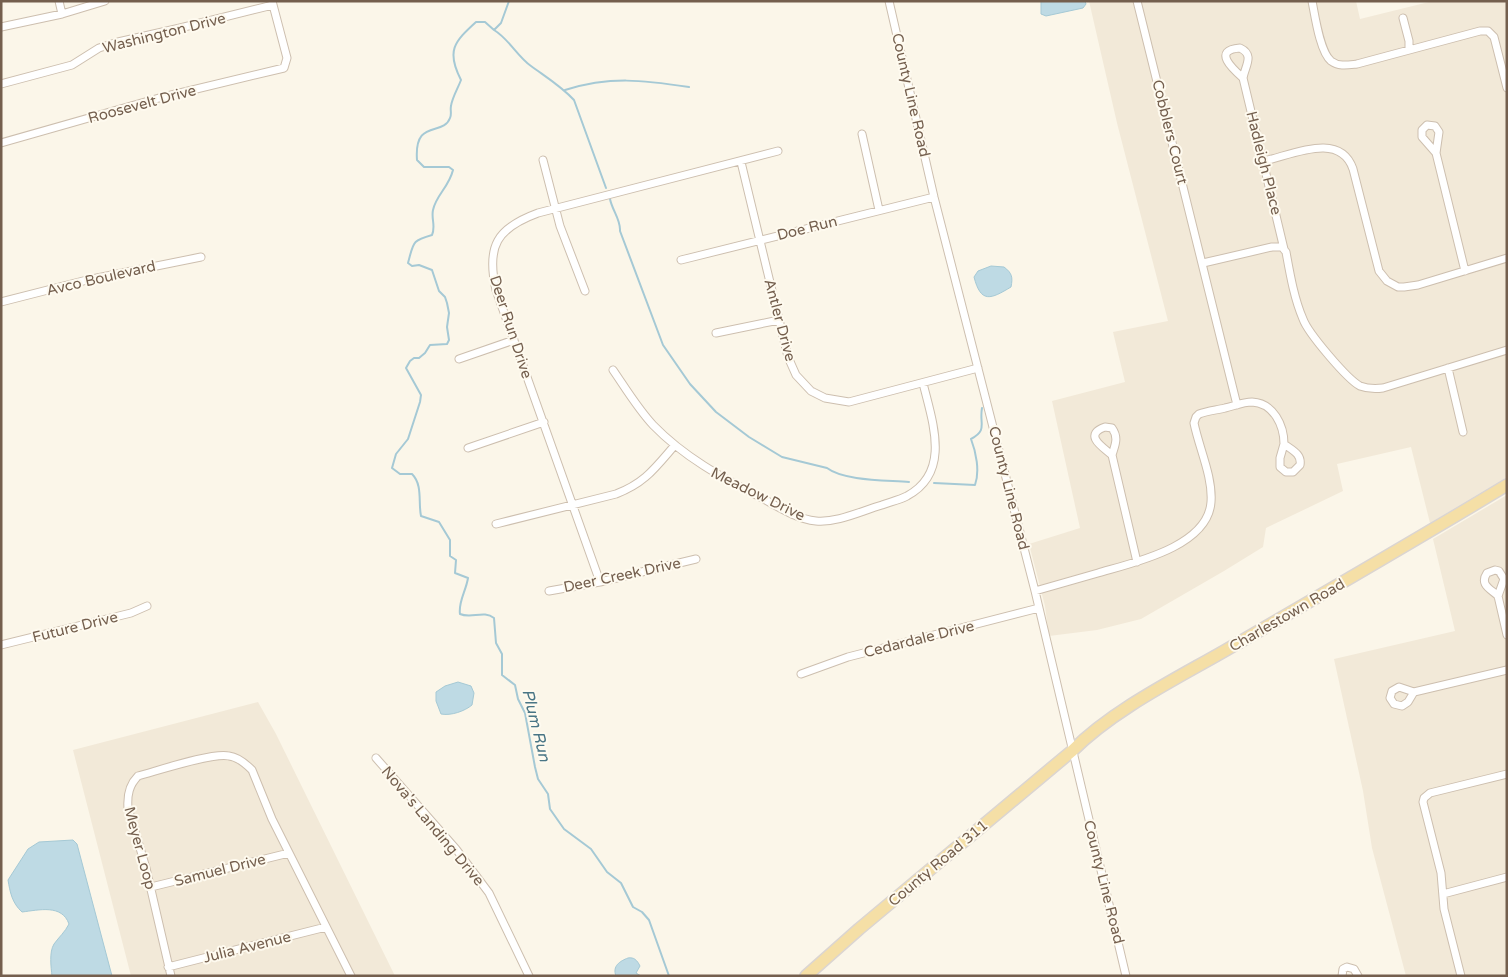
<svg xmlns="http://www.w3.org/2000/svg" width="1508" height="977" viewBox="0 0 1508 977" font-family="'Varela Round',sans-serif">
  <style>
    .residential { fill: #f2e9d8 }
    .water { fill: #bedae4; stroke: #a5c9d5 }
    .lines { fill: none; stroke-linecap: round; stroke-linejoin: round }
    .stream { stroke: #a5c9d5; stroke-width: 2 }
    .minor-casing { stroke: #cdbfaf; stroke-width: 9 }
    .primary-casing { stroke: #dbd5d1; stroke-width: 14 }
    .minor { stroke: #fff; stroke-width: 7 }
    .primary { stroke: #f5dfa6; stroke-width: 11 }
    .labels { text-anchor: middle; stroke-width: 4; stroke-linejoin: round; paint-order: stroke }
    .street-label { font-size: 15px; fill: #745f4e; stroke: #fefaef }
    .water-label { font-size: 16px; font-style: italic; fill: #497585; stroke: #fefaef }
  </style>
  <rect width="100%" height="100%" fill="#fbf6e9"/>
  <path class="residential" d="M1089,1H1356L1360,19L1433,1H1507V477L1430,523L1411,447L1337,464L1343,491L1266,528L1263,547L1224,571L1141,619L1097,630L1049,636L1045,606L1029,544L1080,528L1052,401L1125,382L1113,332L1168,321L1117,123Z
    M1507,495V976H1406L1372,848L1363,791L1334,659L1455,631L1433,539Z
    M258,702L276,734L395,976H131L73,750Z"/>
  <path class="water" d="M1041,1H1085L1086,4L1083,8L1046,16L1041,14Z
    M991,266L1004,267C1012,273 1013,277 1011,287C991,299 981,304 974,277L978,271Z
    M458,682L471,686L474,693L472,705C465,711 451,716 441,714L436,701V692L445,686Z
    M73,840L77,844L112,976H52C51,967 49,952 54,944C59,937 65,932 69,924C62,904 39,910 22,912C12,903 10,892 8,880L28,849L39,842Z
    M628,958C634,957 637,960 640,966L636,973L641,976H616C612,966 620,961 628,958Z"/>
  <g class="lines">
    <path class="stream" d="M509,1L501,23L494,30L485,22H476C454,42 446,51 461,80C458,88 452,98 451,106C450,110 452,114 450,118C443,137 414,118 417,160L424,167H449L453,170C449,187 436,195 433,210C431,219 436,226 432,235C411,241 414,242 408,263L412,266L419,265L432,270L439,291L445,297L447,303L449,313L447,327L449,340L447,344L430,345L425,353L419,358H414L410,361L406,368L421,395L420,402L408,439L396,454L392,468L400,474H412C423,485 418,502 421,516L439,522L450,540V556L456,560L455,573L468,578C466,591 458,602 460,614C471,619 484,610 494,618L496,643L502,654V675L515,685L518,699L525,713L535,767L538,779L548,794L550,809L564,829L591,849L607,872L621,883L633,907L642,912L649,920L669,976
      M494,30C509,39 517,56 531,66C546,77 561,86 574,100L606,188
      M565,90C610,76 643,80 689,87
      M610,199C612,210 621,220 620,231L663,345L690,384L716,412L749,437L782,457L827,468C844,481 887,480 909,482
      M934,483L975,485C980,471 976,452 971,439C988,430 979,424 982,408"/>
    <defs>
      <path id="minor" d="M59,1L62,14
        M889,1L934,197L1035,591L1126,976
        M1137,1L1237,405
        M1312,1C1315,16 1320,52 1331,61C1339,67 1348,65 1357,64L1480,31H1488L1494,37L1507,88
        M1403,18L1409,41V49
        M1,27L62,14L105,1
        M1240,48C1255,55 1245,66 1243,78C1234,70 1211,50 1240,48Z
        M1243,78L1284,249
        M1,84L72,65L99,48L118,42L180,28L273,5
        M1427,125L1435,126L1439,132L1436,153L1422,137V130Z
        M862,134L879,210
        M1,143L159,98L284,68L287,58L272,1
        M1436,153L1465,271
        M543,160L560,226L585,291
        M1264,161C1292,155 1340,131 1353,169L1379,271L1387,281L1398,287H1404L1418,285L1507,258
        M741,162L788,357L796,375L811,391L825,398L849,402L978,368
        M681,260L934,197
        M1203,263L1272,247H1282L1286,252C1290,274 1294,298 1303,319C1308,333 1347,379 1360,386C1368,389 1375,389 1383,388L1507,350
        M1,302L87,280L201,257
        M716,333L779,320
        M459,359L514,340
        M1448,368L1463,432
        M613,370C626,389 638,409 653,425C684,457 721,477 760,497C777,506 796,519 816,521C837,523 861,511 882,505C890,502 899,500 907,496C952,472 932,421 923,383
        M1105,427L1112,428C1119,438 1115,445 1112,455C1104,448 1082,435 1105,427Z
        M1284,444C1292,450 1302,454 1300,465L1293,472H1286L1280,467V458Z
        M468,448L544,422
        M1112,455L1137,562
        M496,524L616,494C645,483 655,468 675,445
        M1495,570L1499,571L1504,579L1498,596C1491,589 1479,585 1487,573Z
        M600,582L496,290C486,246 497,228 538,213L778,151
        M549,591L600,582L696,559
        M1035,591C1056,585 1077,579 1098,573C1132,563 1208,547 1211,502C1213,477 1199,448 1194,423L1196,417L1199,414C1207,411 1217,410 1225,408C1234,406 1243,402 1252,402C1274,403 1284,426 1284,444
        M1498,596L1507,635
        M1,645L131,613L147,606
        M801,674L848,657L1039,608
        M1399,687L1414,692L1408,702L1402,706L1394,704L1390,698L1392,691Z
        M1414,692L1507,670
        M376,758L456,849L489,893L529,976
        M151,887L289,853
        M1443,894L1507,877
        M168,967L326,927
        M171,976L146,868L128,808C127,795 129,785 138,776C157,771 213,752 229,756C238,757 246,764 252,770L272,819L351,976
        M1342,976L1343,969L1347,967L1354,969L1358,976
        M1461,976L1444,909L1441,873L1423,802L1424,798L1430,793L1507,774"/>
      <path id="primary" d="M806,976L859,929L1072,751C1115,708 1180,677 1233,646C1324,593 1416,540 1507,485"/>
    </defs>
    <use href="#minor" class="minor-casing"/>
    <use href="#primary" class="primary-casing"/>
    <use href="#minor" class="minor"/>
    <use href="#primary" class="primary"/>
  </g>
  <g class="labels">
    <g class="street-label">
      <text transform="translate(164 33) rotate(-14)" y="5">Washington Drive</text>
      <text transform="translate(911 95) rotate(77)" y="5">County Line Road</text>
      <text transform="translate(142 104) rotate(-15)" y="5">Roosevelt Drive</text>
      <text transform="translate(1170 132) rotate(76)" y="5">Cobblers Court</text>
      <text transform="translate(1264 163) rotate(76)" y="5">Hadleigh Place</text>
      <text transform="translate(807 228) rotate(-14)" y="5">Doe Run</text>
      <text transform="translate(101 278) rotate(-13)" y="5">Avco Boulevard</text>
      <text transform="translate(780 320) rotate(75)" y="5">Antler Drive</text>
      <text transform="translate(511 327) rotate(72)" y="5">Deer Run Drive</text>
      <text transform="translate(1009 488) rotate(76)" y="5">County Line Road</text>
      <text transform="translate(758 494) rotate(26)" y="5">Meadow Drive</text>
      <text transform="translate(622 575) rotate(-12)" y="5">Deer Creek Drive</text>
      <text transform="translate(1287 615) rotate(-30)" y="5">Charlestown Road</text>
      <text transform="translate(75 627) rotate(-14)" y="5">Future Drive</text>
      <text transform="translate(919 639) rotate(-14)" y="5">Cedardale Drive</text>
      <text transform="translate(433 826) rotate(50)" y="5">Nova's Landing Drive</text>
      <text transform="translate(140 848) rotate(75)" y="5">Meyer Loop</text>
      <text transform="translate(938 863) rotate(-40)" y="5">County Road 311</text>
      <text transform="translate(220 870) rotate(-14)" y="5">Samuel Drive</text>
      <text transform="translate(1104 882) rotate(76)" y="5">County Line Road</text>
      <text transform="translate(247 947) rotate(-14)" y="5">Julia Avenue</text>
    </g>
    <g class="water-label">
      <text transform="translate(537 725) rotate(76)" y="6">Plum Run</text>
    </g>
  </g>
  <rect width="1508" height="977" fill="none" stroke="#745f4e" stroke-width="5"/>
</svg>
